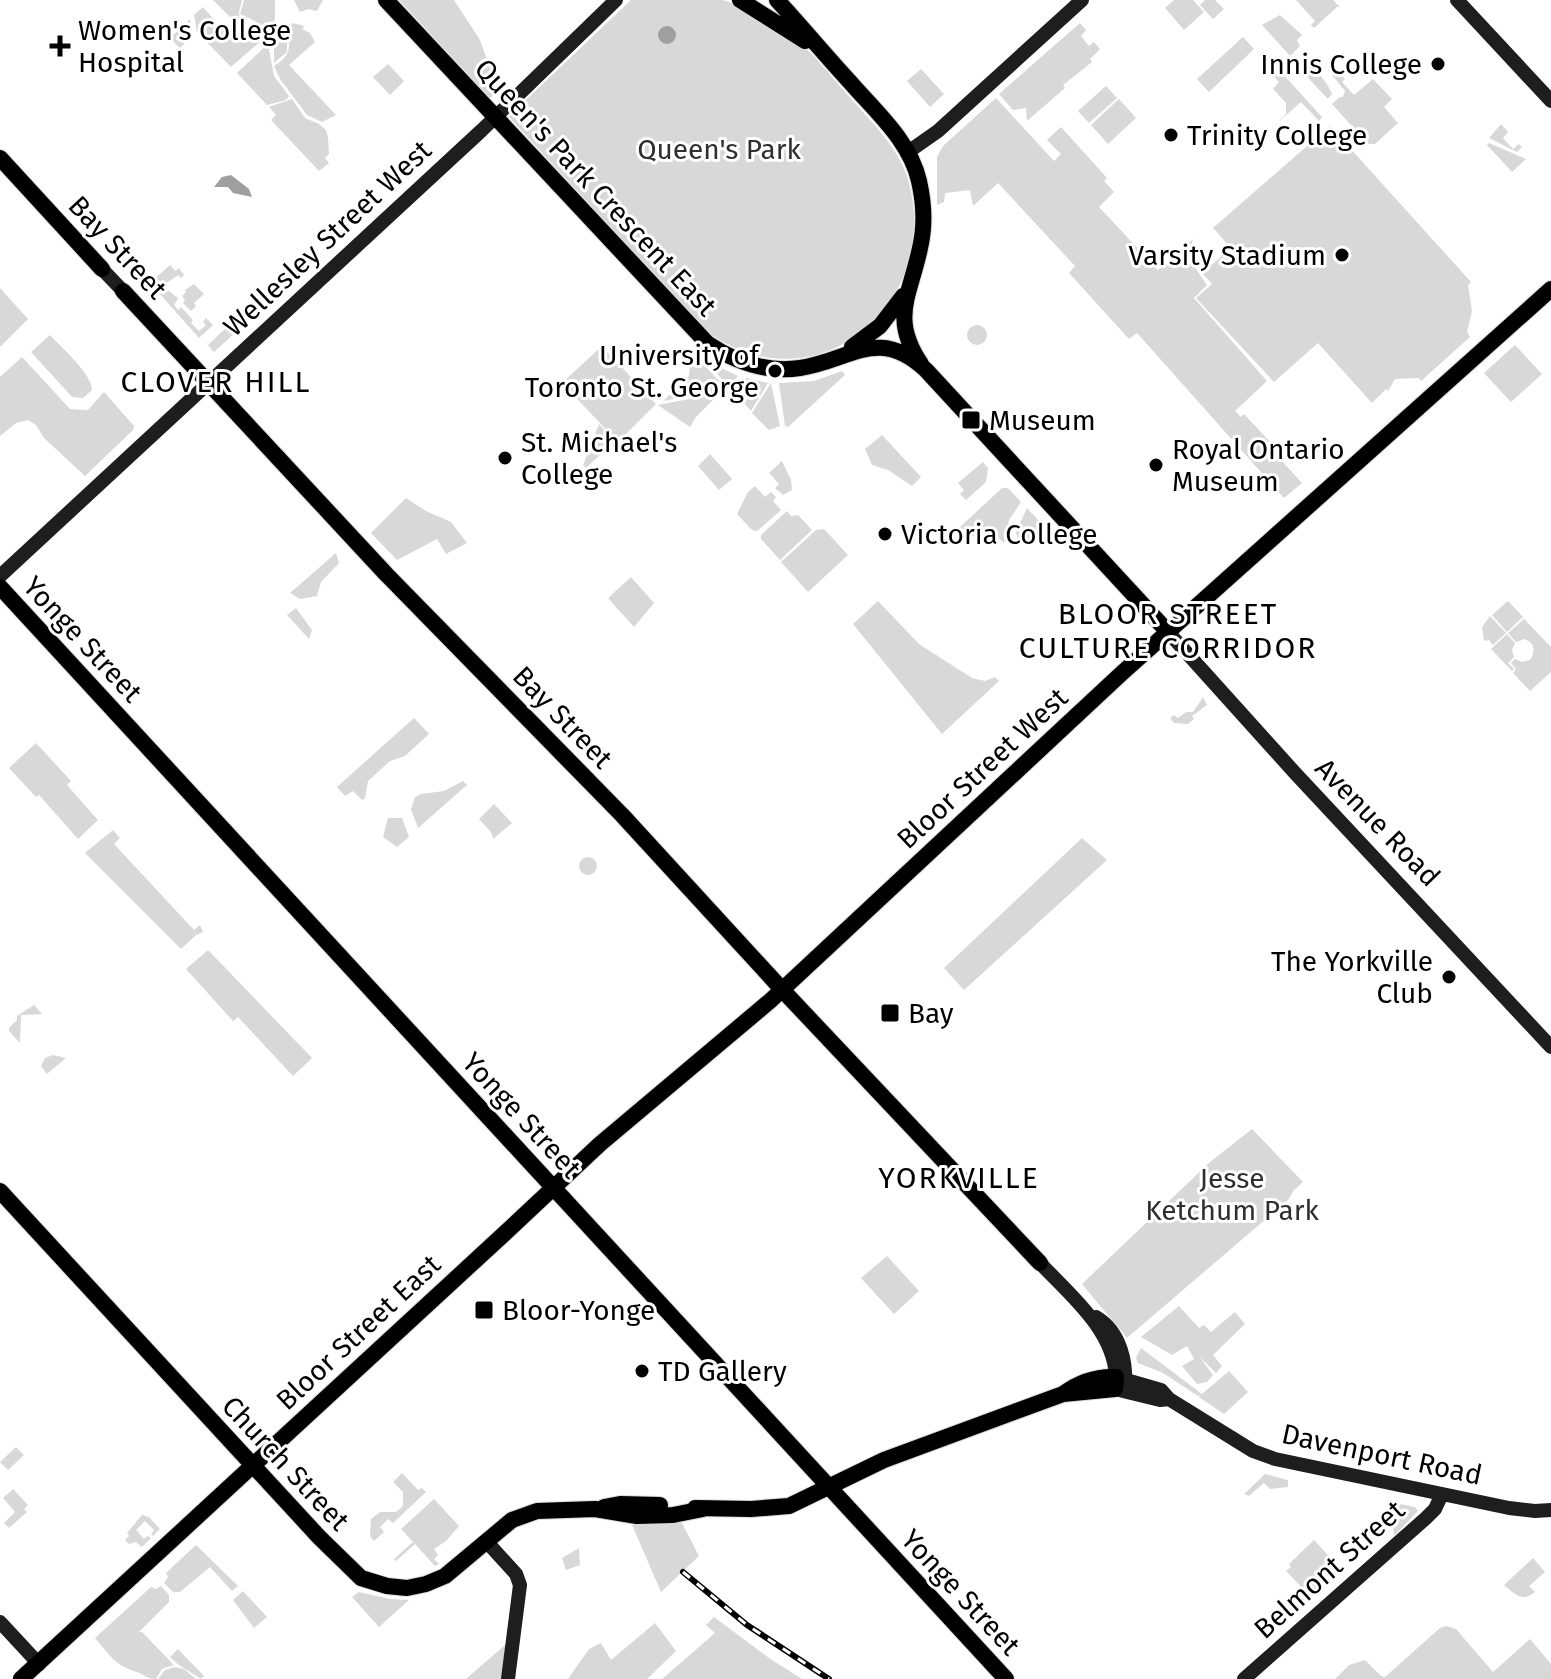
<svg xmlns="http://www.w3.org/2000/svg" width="1551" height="1679" viewBox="0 0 1551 1679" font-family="'Fira Sans',sans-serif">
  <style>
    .green { fill: #d8d8d8 }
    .water { fill: #9f9f9f }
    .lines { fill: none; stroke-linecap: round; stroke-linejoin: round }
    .primary-casing { stroke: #dbdbdb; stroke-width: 18 }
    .secondary { stroke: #1e1e1e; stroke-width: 14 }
    .primary { stroke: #000; stroke-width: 16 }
    .rail-casing { stroke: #000; stroke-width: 6 }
    .rail { stroke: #fff; stroke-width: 3; stroke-dasharray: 9; stroke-linecap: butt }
    .poi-dot { fill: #000; stroke: #fff; stroke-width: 3 }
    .labels { text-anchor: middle; stroke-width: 6; stroke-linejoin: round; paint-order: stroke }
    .poi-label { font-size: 28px; fill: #000; stroke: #fff; text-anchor: start }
    .park-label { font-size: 28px; fill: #2f2f2f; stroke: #fff }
    .street-label { font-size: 28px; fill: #000; stroke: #fff }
    .neighbourhood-label { font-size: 30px; letter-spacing: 2px; fill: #000; stroke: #fff }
  </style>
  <rect width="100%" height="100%" fill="#fff"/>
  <path class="green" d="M213,0H242L239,12L241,28Z
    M244,0H275V19L263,39L258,38L255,21L240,14Z
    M294,0H323L317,11L308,9L300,12Z
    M399,0H454L480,40L498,90L490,98Z
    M631,0C660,0 693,0 722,0C731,1 741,9 749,13C765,21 782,29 796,40C815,55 830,75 846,93C870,121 902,149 910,187C939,311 809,411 704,329L510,118V115Z
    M1174,0H1193L1204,12L1184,30L1165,8Z
    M1205,0H1215L1224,9L1213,19L1200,5Z
    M1296,0H1333L1340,7H1337L1314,28L1311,25L1315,21Z
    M203,7L234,43L244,34L261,41L231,67L197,32L194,15Z
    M1280,15L1302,35L1297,40L1300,46L1290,56L1262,25Z
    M190,19L192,36L180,48L170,38Z
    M292,23L305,26L302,29L310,33L315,42L289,65L336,115L322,122L307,115L280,79L274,66C297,52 285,44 292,23Z
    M1080,23L1086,30L1081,36L1089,46L1094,42L1100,49L1090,59L1092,62L1063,85L1065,88L1027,121L1026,108L1013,110L999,94Z
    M290,24L287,32V52L274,63V38Z
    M1243,37L1254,49L1209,92L1197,79Z
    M268,44L274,76L289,96L286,100L267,105L237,73Z
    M1269,59L1322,117L1319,121L1301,102L1275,125L1286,114V103L1273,89L1279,82L1262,65Z
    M1298,59C1312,63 1327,81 1332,94L1328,99L1293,62Z
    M388,64L404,81L390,95L373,77Z
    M1333,66L1345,79L1342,82L1354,95L1373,79L1392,99L1384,107L1398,123L1375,144H1368L1332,104L1340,97H1343L1345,91L1328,70Z
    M921,69L944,94L930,107L907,81Z
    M1106,86L1117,98L1089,123L1078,111Z
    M996,98L1054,161L1061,154L1047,140L1061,127L1107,178L1104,181L1114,192L1099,207L1158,270L1193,239L1188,257L1207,285L1194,298L1267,381L1235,411L1241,417L1244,414L1273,445L1270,448L1302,483L1284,498L1137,333L1129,339L1069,273L1075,266L998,183L973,206L970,190L945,193L944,202L937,205V157L943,146Z
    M292,99L305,118L319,124L326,130L328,137L329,154L325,158L329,163L319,171L271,120L276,115L269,107Z
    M1119,99L1136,118L1108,144L1091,125Z
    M1501,124L1508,132L1503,138L1513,149L1519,144L1522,147L1517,152L1489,138Z
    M1330,126L1471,282L1468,285L1472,311L1467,332L1470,337L1421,381L1419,378L1395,379L1388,391L1386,389L1372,403L1318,343L1274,382L1196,298L1212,284L1202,273L1231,248L1213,228Z
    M1489,143L1526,159L1512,172L1487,145Z
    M170,265L175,271L179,268L184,275L181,278L178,275L162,286L178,298L174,305L178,310L181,307L193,320L191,323L199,331L206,325L203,322L206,318L213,325L199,338L150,283Z
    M194,284L204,294L194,303L196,306L191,311L183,303L185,300L182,296L186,292L185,290Z
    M0,288L28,319L0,347Z
    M230,324L237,331L214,352L208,345Z
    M967 335a10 10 0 1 1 20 0a10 10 0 1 1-20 0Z
    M50,335C61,347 92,374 92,390L83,398L72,397L31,352Z
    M1515,345L1542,374L1511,402L1484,373Z
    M602,346L656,404L618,442L562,383Z
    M695,356L725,387L714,392L663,401L689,376L690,362Z
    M22,357L70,409L88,410L104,392L134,426L133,430L85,476L44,438L36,425L28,420L16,423L0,436V377Z
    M705,360L738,376L728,386Z
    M842,371L845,375L788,427L785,426L779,383L814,381Z
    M746,378L768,383L751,411L733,391Z
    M771,383L780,426L769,430L752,413Z
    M720,393L696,417L690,427L658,405Z
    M599,424L615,441L586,468L583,465Z
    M882,435L921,477L912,486L888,470L872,465L865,449Z
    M710,454L732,479L719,490L698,466Z
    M782,461L791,480L792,490L783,495L775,488L779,484L769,473Z
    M983,462L988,468L986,482L966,500L960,494L964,490L958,483Z
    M755,486L765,497L771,492L776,497L773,501L781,510L757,531L752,530L737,514L748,492Z
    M1002,488H1008L1021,502L1009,520L1004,543L987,528L977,538L960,531V527Z
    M406,498L426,511L451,522L467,543L446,554L437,539L397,560L371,533Z
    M1027,508L1051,534L1028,543L1018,540L1016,532Z
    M787,511L791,516L798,515L812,530L780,560L761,539V535Z
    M824,529L848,555L808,592L781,562L816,530Z
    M336,553L339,563L321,582L317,596L300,599L290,593Z
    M631,577L654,603L634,627L608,598Z
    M878,601L919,644L972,678L985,681L995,677L999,681L942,734L853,624Z
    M1508,601L1523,617L1507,632L1492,615Z
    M296,608L312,630L309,639L287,615Z
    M1490,616L1506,633L1493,645L1489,640L1484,641L1482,627Z
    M1524,619L1551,647V672L1530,691L1513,673L1516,669L1511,663L1515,659L1522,662L1530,660C1535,652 1536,643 1524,639L1516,642L1508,633Z
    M1507,634L1515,643L1512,650L1514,657L1508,663L1514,669L1512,671L1491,649Z
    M1203,697L1207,705L1192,716L1194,719L1188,724L1174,723L1170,718L1174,715L1178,718L1186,712H1193Z
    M414,718L429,734L405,756L390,761L368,781L365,798L362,800L353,791L345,796L337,787Z
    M36,743L71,781L67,785L98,820L78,839L39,795L36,797L9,768Z
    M463,781L467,785L418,828L411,809L415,797L421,794L444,791Z
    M494,804L512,823L493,839L491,832L479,819Z
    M388,818H402L409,837L397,847L383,837Z
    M113,830L120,838L114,844L194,930L200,925L203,932L196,935L181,949L85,853Z
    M1082,838L1107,860L964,990L944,968Z
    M579 866a9 9 0 1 1 18 0a9 9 0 1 1-18 0Z
    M208,950L312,1058L293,1076L238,1017L233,1021L186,969Z
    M34,1005L42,1014L21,1015L20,1043L9,1031V1028L17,1020V1016Z
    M53,1055L66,1058L47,1074L41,1066L45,1058Z
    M1252,1129L1303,1182L1294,1190L1288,1200L1127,1338L1082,1284L1210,1162Z
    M887,1256L919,1291L894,1314L861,1278Z
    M1179,1306L1199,1328L1204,1325L1211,1332L1235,1312L1245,1324L1213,1355L1222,1366L1216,1373L1199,1356L1213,1375L1207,1382L1197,1384L1182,1366L1194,1359L1187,1346L1172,1355L1141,1337Z
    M1141,1348L1202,1394L1229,1371L1248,1392L1224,1414L1199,1397L1200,1395L1198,1396L1163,1373L1138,1363L1136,1358Z
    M16,1447L24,1455L8,1470L0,1462Z
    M402,1473L418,1490L422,1488L426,1492L393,1523L388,1519L380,1527L384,1532L374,1541L370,1536L371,1519L380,1512H396L403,1506V1492L393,1482Z
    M1265,1474L1288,1480V1487L1270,1489L1264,1483L1249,1496L1244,1494Z
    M13,1489L28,1505L24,1509L27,1512L9,1528L4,1523L15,1512L3,1498Z
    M434,1499L459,1526L446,1541L434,1549L438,1555L434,1559L439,1564L435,1566L415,1544L396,1561L394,1559L413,1542L401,1529Z
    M1390,1502L1415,1507L1418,1511L1394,1536Z
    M142,1515L149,1517L160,1529L153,1536L151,1534L154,1530L145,1521L136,1530L144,1539L148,1536L151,1538L142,1547L136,1542L129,1544L125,1540L129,1536L127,1533Z
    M654,1523H682L699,1556L661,1592L632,1525Z
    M1314,1540L1341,1569L1311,1597L1286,1571L1291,1567L1289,1564Z
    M196,1545L238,1586L232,1591L210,1567L180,1592H173L164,1583L168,1577L166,1573Z
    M579,1548L580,1565L566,1570L562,1558Z
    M1533,1558L1545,1572L1529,1586L1535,1592C1522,1603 1515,1594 1504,1585Z
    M161,1586L169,1595V1602L139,1632H142L174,1665L162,1669L156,1679C147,1679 145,1675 137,1672C114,1665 111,1656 95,1638L151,1587L156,1589Z
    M243,1591L267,1617L254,1628L233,1600Z
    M359,1592L390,1599L409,1600L379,1627L352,1597Z
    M714,1617L769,1658L802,1679H662L715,1633L706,1625Z
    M655,1623L676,1651L647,1679H568L589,1649L601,1643L611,1660Z
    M1446,1626L1456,1629L1493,1672L1530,1639L1551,1664V1679H1335L1349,1665L1365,1660L1381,1676L1385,1677L1440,1628Z
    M505,1645L509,1646L504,1679H466Z
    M178,1649L204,1676L201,1679C191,1672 178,1666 170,1657Z
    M174,1667L184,1669L196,1679H158L165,1670Z"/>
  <path class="water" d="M658 35a9 9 0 1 1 18 0a9 9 0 1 1-18 0Z
    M231,175L249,189L252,197L233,193L228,187H214L222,177Z"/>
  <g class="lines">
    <defs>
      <path id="primary" d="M386,0L707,343C735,362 765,373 800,368C850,361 878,325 926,370L1168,632
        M740,0L805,41
        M777,0C802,27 825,55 850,82C876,112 910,141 919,181C924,203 925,227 920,248C910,296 890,318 921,364
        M0,158L102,269
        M123,291L386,574L622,815L789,997L1040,1263
        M852,347L880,326L903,296
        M0,587L1006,1679
        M0,1191L319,1537L361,1578L387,1586L407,1588L426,1584L445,1576L512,1520L537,1511L595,1509L637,1516L673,1515L703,1509
        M604,1507L620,1504L660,1505
        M695,1508L751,1509L789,1506L884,1460L1063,1394C1079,1382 1095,1376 1116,1377L1115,1389L1063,1394
        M21,1679L504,1234L600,1144L770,1001L1122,673L1551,289"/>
    </defs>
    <use href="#primary" class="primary-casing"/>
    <path class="secondary" d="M1457,0L1551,101
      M908,152L938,131L1082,0
      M102,269L123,291
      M0,576L482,130L616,0
      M1168,632L1295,773L1551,1047
      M1040,1263C1070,1295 1114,1330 1116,1377L1161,1390L1169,1399L1253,1451L1275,1459L1509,1508L1535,1511L1551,1510
      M1096,1317C1121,1332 1127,1363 1125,1390
      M1119,1390L1160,1400L1169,1399
      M486,1541L516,1574L520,1585L508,1679
      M0,1622L39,1664
      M1244,1679L1426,1518L1435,1509L1442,1494"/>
    <use href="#primary" class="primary"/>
    <defs>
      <path id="rail" d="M683,1572L747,1625L829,1679"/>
    </defs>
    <use href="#rail" class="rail-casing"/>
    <use href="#rail" class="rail"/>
  </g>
  <g class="poi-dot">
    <path d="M56 34h8v8h8v8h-8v8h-8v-8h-8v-8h8z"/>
    <circle cx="1438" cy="64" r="8"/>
    <circle cx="1171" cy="135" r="8"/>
    <circle cx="1342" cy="255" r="8"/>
    <circle cx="775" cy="371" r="8"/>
    <rect x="961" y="410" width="20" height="20" rx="4"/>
    <circle cx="505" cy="458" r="8"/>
    <circle cx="1156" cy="465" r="8"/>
    <circle cx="885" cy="534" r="8"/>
    <circle cx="1449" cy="977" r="8"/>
    <rect x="880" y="1003" width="20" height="20" rx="4"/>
    <rect x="474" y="1300" width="20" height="20" rx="4"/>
    <circle cx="642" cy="1371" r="8"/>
  </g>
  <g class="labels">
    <g class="poi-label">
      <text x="78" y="40">Women's College<tspan x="78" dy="32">Hospital</tspan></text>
      <text x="1422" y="74" text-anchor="end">Innis College</text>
      <text x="1187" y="145">Trinity College</text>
      <text x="1326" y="265" text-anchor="end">Varsity Stadium</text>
      <text x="759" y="365" text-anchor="end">University of<tspan x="759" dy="32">Toronto St. George</tspan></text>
      <text x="989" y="430">Museum</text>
      <text x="521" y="452">St. Michael's<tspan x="521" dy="32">College</tspan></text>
      <text x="1172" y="459">Royal Ontario<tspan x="1172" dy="32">Museum</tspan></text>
      <text x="901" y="544">Victoria College</text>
      <text x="1433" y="971" text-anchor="end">The Yorkville<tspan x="1433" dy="32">Club</tspan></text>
      <text x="908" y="1023">Bay</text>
      <text x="502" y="1320">Bloor-Yonge</text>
      <text x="658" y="1381">TD Gallery</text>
    </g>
    <g class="park-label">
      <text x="719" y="159">Queen's Park</text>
      <text x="1232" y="1188">Jesse<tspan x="1232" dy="32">Ketchum Park</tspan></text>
    </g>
    <g class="street-label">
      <text transform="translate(596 187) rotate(47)" y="10">Queen's Park Crescent East</text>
      <text transform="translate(327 238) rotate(-43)" y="10">Wellesley Street West</text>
      <text transform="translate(118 247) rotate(47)" y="10">Bay Street</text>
      <text transform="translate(83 639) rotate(47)" y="10">Yonge Street</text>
      <text transform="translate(563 717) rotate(46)" y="10">Bay Street</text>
      <text transform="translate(982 768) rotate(-43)" y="10">Bloor Street West</text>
      <text transform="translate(1378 822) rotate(46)" y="10">Avenue Road</text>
      <text transform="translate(522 1115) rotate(47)" y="10">Yonge Street</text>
      <text transform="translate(358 1332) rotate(-43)" y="10">Bloor Street East</text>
      <text transform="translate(1382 1454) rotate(12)" y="10">Davenport Road</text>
      <text transform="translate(286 1463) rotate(47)" y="10">Church Street</text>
      <text transform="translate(1329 1569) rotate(-42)" y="10">Belmont Street</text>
      <text transform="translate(961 1592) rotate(47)" y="10">Yonge Street</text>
    </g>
    <g class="neighbourhood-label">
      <text x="216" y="392">CLOVER HILL</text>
      <text x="1168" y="624">BLOOR STREET<tspan x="1168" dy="34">CULTURE CORRIDOR</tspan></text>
      <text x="959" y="1188">YORKVILLE</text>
    </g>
  </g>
</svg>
